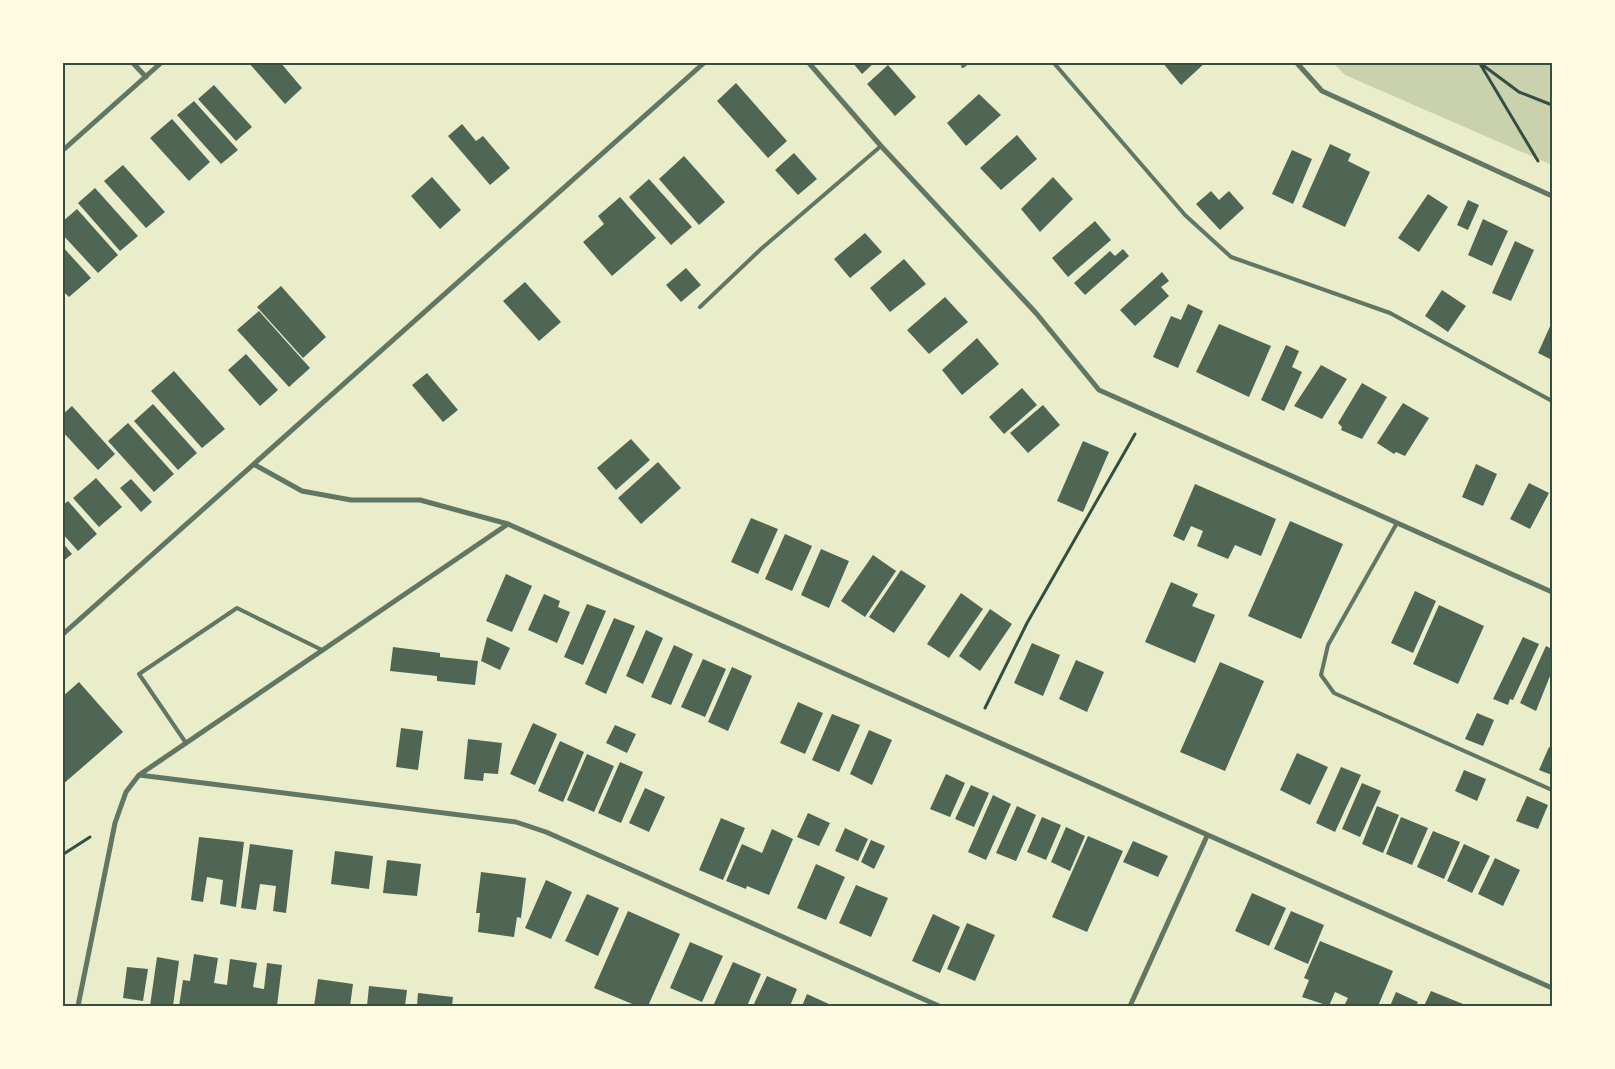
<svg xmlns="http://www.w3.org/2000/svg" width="1615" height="1069" viewBox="0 0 1615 1069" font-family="Jost,sans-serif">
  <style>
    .green { fill: #cad2ad }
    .building { fill: #4f6655 }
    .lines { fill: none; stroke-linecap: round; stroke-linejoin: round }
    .path { stroke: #344e41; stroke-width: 3 }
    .service { stroke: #617663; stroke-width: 4 }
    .minor { stroke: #617663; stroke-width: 5 }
    .neatline { fill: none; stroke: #344e41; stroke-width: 2 }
  </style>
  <rect width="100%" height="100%" fill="#e9edc9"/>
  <path class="green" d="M1333,63H1552V165L1345,75Z"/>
  <path class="building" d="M248,62H280L302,88L285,104Z
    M852,62H875L862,74Z
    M1162,62H1206L1181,85Z
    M888,65L916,97L895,116L867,84Z
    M736,83L787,141L768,158L717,101Z
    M214,85L252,127L236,141L198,99Z
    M979,94L1001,115L966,146L947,123Z
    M194,101L238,150L221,164L177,115Z
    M172,119L210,162L189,181L150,138Z
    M462,124L476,141L483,136L510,168L490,185L448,136Z
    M1017,135L1037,159L1001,190L980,168Z
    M1330,144L1351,154L1348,161L1370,172L1345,227L1302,207Z
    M1292,150L1312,159L1293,204L1272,194Z
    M794,153L817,179L798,195L775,170Z
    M684,156L725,202L699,225L659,179Z
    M123,165L165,212L146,228L104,181Z
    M432,177L461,210L440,229L411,196Z
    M1053,177L1073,199L1040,232L1021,209Z
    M649,179L692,227L671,245L629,197Z
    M95,188L138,236L120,251L78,203Z
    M1211,191L1219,200L1229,191L1244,208L1220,230L1196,204Z
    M1428,194L1448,207L1419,252L1398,238Z
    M620,197L656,238L612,276L583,242L604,224L598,216Z
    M1468,200L1479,205L1468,230L1457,225Z
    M77,209L118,255L98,273L62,234V222Z
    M1483,219L1508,231L1492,266L1468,255Z
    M1095,221L1111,240L1068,277L1052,258Z
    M865,233L882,252L850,278L834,259Z
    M1515,241L1534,250L1511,301L1492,293Z
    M62,246L91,278L69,297L62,290Z
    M1123,249L1129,256L1085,295L1074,283L1110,251L1115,256Z
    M904,259L926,284L890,312L870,288Z
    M686,268L701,285L681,302L666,285Z
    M1162,272L1169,281L1161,287L1169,296L1135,326L1120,310Z
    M525,282L561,322L539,341L503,301Z
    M281,286L326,337L303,358L257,307Z
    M1442,290L1466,306L1448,332L1425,316Z
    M945,297L968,322L929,354L907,330Z
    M1188,304L1203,311L1178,368L1153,357L1171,316L1181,320Z
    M259,311L310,368L289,387L237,330Z
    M1552,322V360L1538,353Z
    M1219,324L1271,346L1249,397L1196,372Z
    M977,338L999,364L962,395L942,370Z
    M1286,345L1299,351L1292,367L1302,372L1284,411L1261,400Z
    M246,354L278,390L260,406L228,370Z
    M1321,365L1347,379L1322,419L1294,406Z
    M174,371L225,429L202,448L151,391Z
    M427,373L458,410L443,422L412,385Z
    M1362,383L1387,397L1362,439L1341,430L1342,427L1338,423Z
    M1022,388L1037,405L1004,434L989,417Z
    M1403,403L1429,418L1405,456L1396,452L1394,454L1377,443Z
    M153,404L197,453L178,470L134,421Z
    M1043,405L1060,425L1028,453L1010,433Z
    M72,406L115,454L98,470L62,431V415Z
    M128,423L174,474L154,492L108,441Z
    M631,439L650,460L616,490L597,468Z
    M1083,441L1109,452L1083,512L1057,501Z
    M658,462L681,488L641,524L618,498Z
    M1476,464L1497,474L1483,506L1462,497Z
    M96,478L122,507L99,527L73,498Z
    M131,479L152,502L141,512L120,488Z
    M1529,483L1549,493L1530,529L1510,519Z
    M1195,484L1276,519L1261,556L1235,545L1228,559L1197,546L1203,531L1191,526L1184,541L1173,536Z
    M68,501L97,534L78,551L62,533V506Z
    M751,518L778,529L758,574L731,562Z
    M1290,521L1343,544L1301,639L1248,616Z
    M785,534L812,546L792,591L765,579Z
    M62,542L72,554L62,562Z
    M821,549L849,561L829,608L801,595Z
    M873,555L896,571L865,617L841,601Z
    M901,570L926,586L894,633L869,617Z
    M506,574L532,586L512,632L486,621Z
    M1171,582L1198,594L1192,606L1215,615L1195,663L1145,642Z
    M1415,591L1436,601L1413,653L1391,643Z
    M961,593L983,609L949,658L927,644Z
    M544,594L560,601L558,607L570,612L557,643L528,630Z
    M587,604L606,611L583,665L564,657Z
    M1439,605L1484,626L1458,684L1413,664Z
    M990,609L1012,624L980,671L959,656Z
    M614,618L635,626L606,694L585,684Z
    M646,630L663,638L643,684L626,676Z
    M487,637L510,648L500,670L481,661Z
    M1523,637L1539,644L1513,700L1510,699L1508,705L1493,699Z
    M1032,643L1060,655L1043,696L1014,683Z
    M674,645L693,654L671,705L651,697Z
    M1546,646L1552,649V671L1536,711L1520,703Z
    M393,647L440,653V657L478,661L475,685L437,681V676L390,671Z
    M703,659L726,669L705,717L681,707Z
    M1076,660L1104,672L1087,712L1059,699Z
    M1220,662L1264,681L1225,771L1180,752Z
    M732,667L752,676L728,731L708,722Z
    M79,682L123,732L62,785V697Z
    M798,702L823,713L805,754L780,743Z
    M1477,713L1494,720L1483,746L1465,739Z
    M832,714L860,725L839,772L812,760Z
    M533,723L557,734L535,785L510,774Z
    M615,725L636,734L627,753L606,743Z
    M401,728L423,731L418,770L396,767Z
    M869,730L892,740L872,785L850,774Z
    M468,739L502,743L498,774L484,773L483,781L464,779Z
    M560,741L584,752L563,802L538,791Z
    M1549,747L1552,748V775L1539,770Z
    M1297,753L1328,767L1310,805L1280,790Z
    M587,754L614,766L594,812L567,800Z
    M620,762L643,772L621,823L598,813Z
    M1341,767L1361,775L1335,832L1316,823Z
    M1464,770L1486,779L1477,801L1455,791Z
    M946,774L965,783L950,817L930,809Z
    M1362,783L1381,791L1360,837L1342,829Z
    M971,785L989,793L974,827L955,819Z
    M645,788L665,797L649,832L629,823Z
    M993,795L1011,804L986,860L968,852Z
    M1527,796L1548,805L1538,829L1516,821Z
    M1017,806L1036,815L1016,861L996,853Z
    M1377,806L1399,815L1383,853L1362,844Z
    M808,813L830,823L819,846L797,837Z
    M1042,817L1061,825L1046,860L1027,852Z
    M1401,817L1428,828L1412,865L1386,854Z
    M721,818L745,828L723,880L699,870Z
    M1066,827L1085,836L1070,871L1051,862Z
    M845,828L868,839L858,861L835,851Z
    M772,829L793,839L769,895L747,886L746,889L726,881L742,844L762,853Z
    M1433,831L1460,842L1444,879L1417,867Z
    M1088,836L1123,851L1087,932L1052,917Z
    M199,837L244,842L236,907L220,904L223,880L207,877L203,902L191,900Z
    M871,840L885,846L874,869L861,862Z
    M1133,841L1168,856L1158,877L1123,862Z
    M250,844L293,850L286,913L273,911L276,886L260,884L256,910L241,908Z
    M1464,844L1490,856L1472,893L1447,881Z
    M335,851L373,856L369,889L331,884Z
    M1495,858L1520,870L1503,906L1478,894Z
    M387,860L421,864L417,896L383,893Z
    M816,864L845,877L826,920L797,908Z
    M481,872L526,878L521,918L517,917L514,937L478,932L480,913H476Z
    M546,880L572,892L551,939L525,928Z
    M856,885L888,898L871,937L839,923Z
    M1252,893L1286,908L1269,946L1235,931Z
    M587,894L619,908L598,956L565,941Z
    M628,911L680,934L648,1006H637L594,988Z
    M1291,911L1324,925L1308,964L1274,949Z
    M933,914L960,927L940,973L912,961Z
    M967,923L995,935L975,981L947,969Z
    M1320,941L1393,971L1378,1006H1344L1348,998L1335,992L1329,1006L1302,997L1309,980L1304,978Z
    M690,942L723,956L702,1002L670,988Z
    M194,954L218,958L214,983L227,985L230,959L257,963L253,987L264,989L267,963L282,965L277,1006H179L183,980L190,981Z
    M157,957L179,961L173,1006H150Z
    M733,962L761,974L747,1006H713Z
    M127,967L148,969L143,1001L123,998Z
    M767,976L797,989L790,1006H753Z
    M318,979L353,984L350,1006H314Z
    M369,986L407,990L405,1006H367Z
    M1431,991L1468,1006H1424Z
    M1396,992L1418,1002L1416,1006H1390Z
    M418,993L453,997L452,1006H417Z
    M807,994L831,1005L830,1006H802Z"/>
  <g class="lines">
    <path class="path" d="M1479,62L1538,161
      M1480,63L1519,92L1552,105
      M985,708L1027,623L1135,434
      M62,855L90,837"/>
    <path class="service" d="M1053,62L1185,215L1231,257L1390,313L1552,401
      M963,66L968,62
      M700,307L761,249L881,146
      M1397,523L1328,645L1321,675L1334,693L1552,790
      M186,743L139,674L237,608L322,650"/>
    <path class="minor" d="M132,62L146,77
      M808,62L881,146L1036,313L1099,390L1552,592
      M1296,62L1322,91L1552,196
      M62,151L162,62
      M255,465L302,491L351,500H420L508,524
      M62,635L705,62
      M139,775L516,822L546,832L939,1006
      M78,1006L115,823L126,792L139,775L508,524L1552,988
      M1130,1006L1207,836"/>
  </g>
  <rect width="1615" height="1069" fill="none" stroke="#fefae0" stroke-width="128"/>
  <rect x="64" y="64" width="1487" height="941" class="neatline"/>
</svg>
